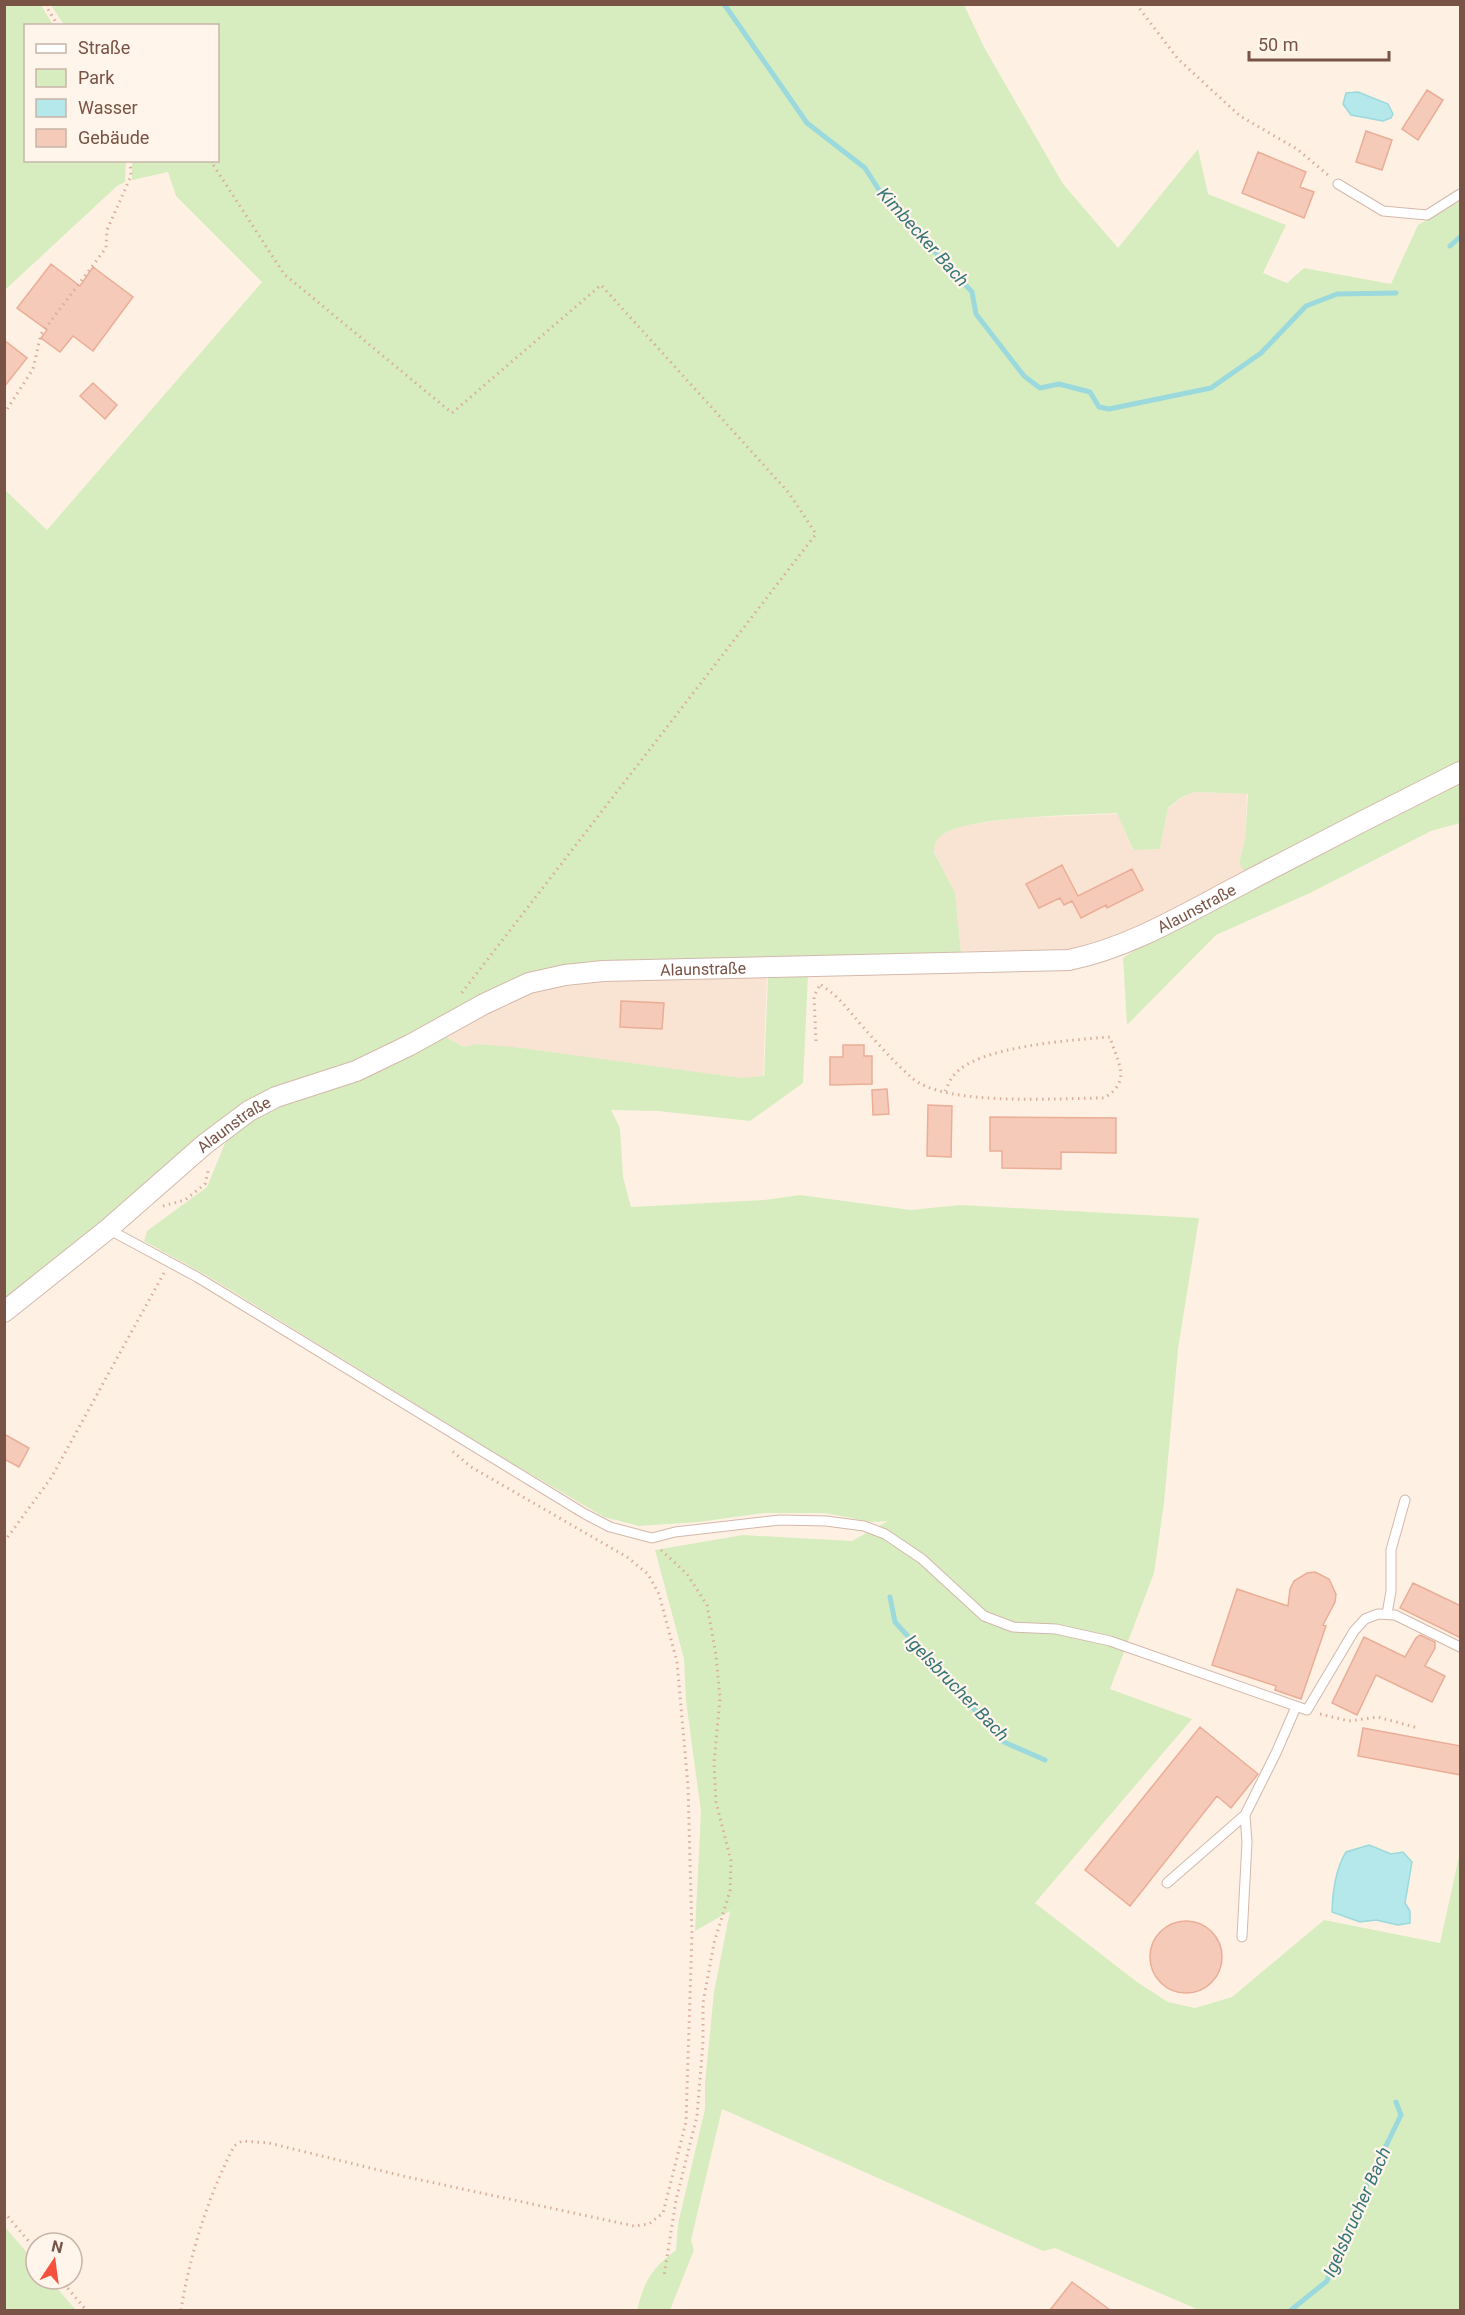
<svg xmlns="http://www.w3.org/2000/svg" width="1465" height="2315" viewBox="0 0 1465 2315" font-family="Roboto,sans-serif">
  <style>
    .residential { fill: #f9e4d4 }
    .green { fill: #d7edc0 }
    .water { fill: #b5e8ea; stroke: #9bd9dc; stroke-width: 1.5 }
    .lines { fill: none; stroke-linecap: round; stroke-linejoin: round }
    .stream { stroke: #9bd9dc; stroke-width: 5 }
    .building { fill: #f6cab8; stroke: #eaad97; stroke-width: 1.5 }
    .lane-casing { stroke: #d3b8ab; stroke-width: 11 }
    .street-casing { stroke: #d3b8ab; stroke-width: 22 }
    .path { stroke: #dbad9b; stroke-width: 3; stroke-dasharray: 1.5 4.5; stroke-linecap: butt }
    .lane { stroke: #fff; stroke-width: 9 }
    .street { stroke: #fff; stroke-width: 20 }
    .labels { text-anchor: middle; stroke-width: 4.5; stroke-linejoin: round; paint-order: stroke }
    .street-label { font-size: 16px; fill: #795346; stroke: #fff5eb }
    .water-label { font-size: 18px; font-style: italic; fill: #367478; stroke: #fff5eb }
  </style>
  <rect width="100%" height="100%" fill="#fef1e3"/>
  <path class="residential" d="M1195,792L1247,794L1245,839L1239,863L1247,874L1094,949L961,951L955,894L934,851V844L942,834L961,826L1016,818L1118,814L1132,850L1160,849L1168,809L1183,797Z
    M767,975L763,1076L742,1079L513,1047H464L446,1037L499,1005L536,990L608,981Z"/>
  <path class="green" d="M5,4L41,5L53,25L26,26V160L126,161L125,182L117,186L5,290Z
    M51,5H964L985,49L1063,184L1118,248L1198,149L1208,194L1286,225L1263,273L1287,283L1304,268L1391,284L1418,225L1460,201V823L1431,831L1310,893L1216,935L1127,1025L1123,958L1247,875L1239,863L1245,839L1248,794L1195,792L1182,797L1168,808L1160,849L1133,850L1117,813C1083,815 963,816 941,836C936,840 934,845 934,852L955,893L961,952L750,963L564,969L406,1041L334,1071L291,1083L5,1305L4,489L47,530L262,282L176,196L168,172L132,180V161L218,160V26L64,25Z
    M768,975H808L803,1083L750,1121L658,1111L611,1110L620,1128L623,1177L631,1207L764,1200L800,1195L911,1210L960,1205L1199,1218L1178,1349L1164,1503L1154,1573L1110,1689L1192,1719L1035,1903L1137,1982L1168,2002L1195,2008L1232,1997L1324,1920L1440,1943L1460,1852V2310H1199L1055,2248L1043,2251L722,2109L691,2240L694,2250L670,2310H637C645,2280 651,2269 676,2250L678,2224L705,2109V2083L714,1992L730,1911L695,1931L701,1812L686,1701L684,1659L655,1550L743,1535L852,1541L888,1521L872,1522L825,1513H763L699,1522L639,1526L604,1517L495,1453L206,1275L144,1241L147,1231L207,1187L228,1136L274,1107L392,1063L446,1037L464,1047L476,1044L514,1047L741,1078L764,1076Z
    M4,2226L36,2263V2279H49L76,2310H5Z"/>
  <path class="water" d="M1358,92L1388,104L1393,114L1391,118L1383,121L1351,115L1343,104L1346,93Z
    M1369,1845L1391,1854L1403,1852L1412,1862L1405,1903L1410,1911V1923L1398,1925L1376,1920L1360,1922L1332,1912C1332,1893 1336,1868 1346,1852Z"/>
  <g class="lines">
    <path class="stream" d="M724,4L807,123L865,168L881,193L972,292L976,314L1024,376L1040,388L1059,384L1090,392L1099,407L1109,409L1211,388L1261,353L1306,306L1337,294L1396,293
      M1450,246L1460,237
      M890,1597L895,1622L1004,1742L1045,1760
      M1291,2310L1327,2281L1347,2226L1401,2115L1396,2102"/>
  </g>
  <path class="building" d="M1427,90L1443,100L1418,140L1402,129Z
    M1366,131L1392,140L1382,170L1356,162Z
    M1258,152L1306,172L1300,187L1314,192L1304,218L1242,193Z
    M51,264L80,286L93,267L133,297L93,351L73,336L60,352L41,338L47,330L17,308Z
    M4,340L27,358L4,387Z
    M93,383L117,405L105,419L80,396Z
    M1062,865L1078,896L1132,869L1143,890L1107,908L1106,905L1081,918L1072,901L1064,905L1060,898L1039,908L1026,884Z
    M621,1001L664,1003L662,1029L620,1027Z
    M843,1045H864V1056H872V1084L830,1085V1057H843Z
    M887,1089L889,1114L873,1115L872,1090Z
    M928,1105L952,1106L951,1157L927,1156Z
    M990,1117L1116,1118V1153L1061,1152V1169L1002,1168V1151H990Z
    M4,1434L29,1448L19,1467L4,1459Z
    M1315,1572L1329,1579L1336,1594L1335,1602L1323,1625L1326,1626L1301,1699L1275,1690L1276,1686L1212,1665L1237,1589L1288,1606L1290,1589L1294,1581L1307,1573Z
    M1413,1583L1461,1606V1638L1400,1608Z
    M1420,1635L1435,1642V1648L1425,1666L1445,1676L1432,1702L1376,1675L1357,1715L1332,1703L1364,1637L1405,1657L1416,1638Z
    M1200,1727L1258,1774L1231,1808L1217,1796L1130,1906L1085,1870Z
    M1363,1728L1461,1746V1775L1358,1756Z
    M1150 1957a36 36 0 1 1 72 0a36 36 0 1 1-72 0Z
    M1072,2282L1110,2310H1050Z"/>
  <g class="lines">
    <defs>
      <path id="lane" d="M1338,184L1383,211L1427,215L1460,194
        M108,1229L197,1277L585,1514L610,1527L652,1538L675,1532L780,1520L826,1521L864,1526L885,1534L922,1559L984,1616L1013,1627L1056,1629L1110,1641L1307,1710L1354,1631L1365,1619L1378,1614L1395,1615L1460,1647
        M1387,1614L1391,1591V1550L1405,1500
        M1167,1883L1245,1815L1276,1753L1296,1707
        M1242,1937L1247,1842L1245,1815"/>
      <g id="street">
        <path id="s1" d="M4,1312L108,1229L205,1144L249,1111L276,1097L356,1071L410,1045L484,1004L529,983L565,975L603,971L1069,960C1132,947 1188,912 1244,883C1316,845 1388,808 1460,772"/>
      </g>
    </defs>
    <use href="#lane" class="lane-casing"/>
    <use href="#street" class="street-casing"/>
    <path class="path" d="M45,4L58,26
      M1136,4L1178,59L1240,116L1297,149L1328,175
      M210,160L284,274L452,413L601,285L789,493L816,534L460,995
      M4,414L33,369L41,334L106,248L107,230L131,176L130,160
      M821,985C841,998 848,1010 863,1027C878,1044 894,1062 911,1077C942,1107 1059,1098 1104,1098C1133,1081 1117,1062 1110,1037C1073,1040 977,1046 954,1075C950,1079 948,1086 945,1091
      M816,1041L814,996L820,985
      M163,1206L185,1200L205,1184L209,1167
      M4,1542L51,1478L164,1273
      M661,1550L687,1574L707,1605L716,1655L720,1698L714,1763L716,1802L731,1861L730,1891L714,1943L703,2003V2042L697,2116L676,2200L664,2276
      M1320,1714L1349,1721L1378,1717L1418,1728
      M4,2212L36,2250
      M60,2279L86,2310
      M181,2310C190,2255 206,2203 231,2152L234,2146L242,2141L269,2143L407,2177L634,2226L649,2224L663,2213L686,2122L692,1934L688,1786L677,1662L659,1594L648,1574L627,1557L471,1467L451,1450"/>
    <use href="#lane" class="lane"/>
    <use href="#street" class="street"/>
  </g>
  <g class="labels">
    <g class="street-label">
      <text dy="6" stroke="none"><textPath href="#s1" startOffset="1305">Alaunstraße</textPath></text>
      <text dy="6" stroke="none"><textPath href="#s1" startOffset="801">Alaunstraße</textPath></text>
      <text dy="6" stroke="none"><textPath href="#s1" startOffset="297">Alaunstraße</textPath></text>
    </g>
    <g class="water-label">
      <text transform="translate(923 237) rotate(48)" y="6">Kimbecker Bach</text>
      <text transform="translate(957 1688) rotate(46)" y="6">Igelsbrucher Bach</text>
      <text transform="translate(1357 2212) rotate(-66)" y="6">Igelsbrucher Bach</text>
    </g>
  </g>
  <rect width="1465" height="2315" fill="none" stroke="#795346" stroke-width="12"/>
  <rect x="24" y="24" width="195" height="138" fill="#fff5eb" stroke="#c9b4a9" stroke-width="1.5"/>
  <rect x="36" y="44" width="30" height="9" fill="#ffffff" stroke="#c9b4a9" stroke-width="1.5"/>
  <text x="78" y="54" font-size="18" fill="#795346">Straße</text>
  <rect x="36" y="69" width="30" height="18" fill="#d7edc0" stroke="#c9b4a9" stroke-width="1.5"/>
  <text x="78" y="84" font-size="18" fill="#795346">Park</text>
  <rect x="36" y="99" width="30" height="18" fill="#b5e8ea" stroke="#c9b4a9" stroke-width="1.5"/>
  <text x="78" y="114" font-size="18" fill="#795346">Wasser</text>
  <rect x="36" y="129" width="30" height="18" fill="#f6cab8" stroke="#c9b4a9" stroke-width="1.5"/>
  <text x="78" y="144" font-size="18" fill="#795346">Gebäude</text>
  <g transform="translate(54 2261) rotate(13)"><circle r="28" fill="#fff5eb" stroke="#c9b4a9" stroke-width="1.5"/>
  <path d="M0-4.5L10 22L0 15L-10 22Z" fill="#f3513d"/>
  <text y="-9" font-size="16" font-weight="bold" text-anchor="middle" fill="#795346">N</text>
  </g>
  <path d="M1249 51v9h140v-9" fill="none" stroke="#795346" stroke-width="3"/>
  <text x="1258" y="51" font-size="18" fill="#795346" stroke="#fff5eb" stroke-width="4.5" paint-order="stroke">50 m</text>
</svg>
